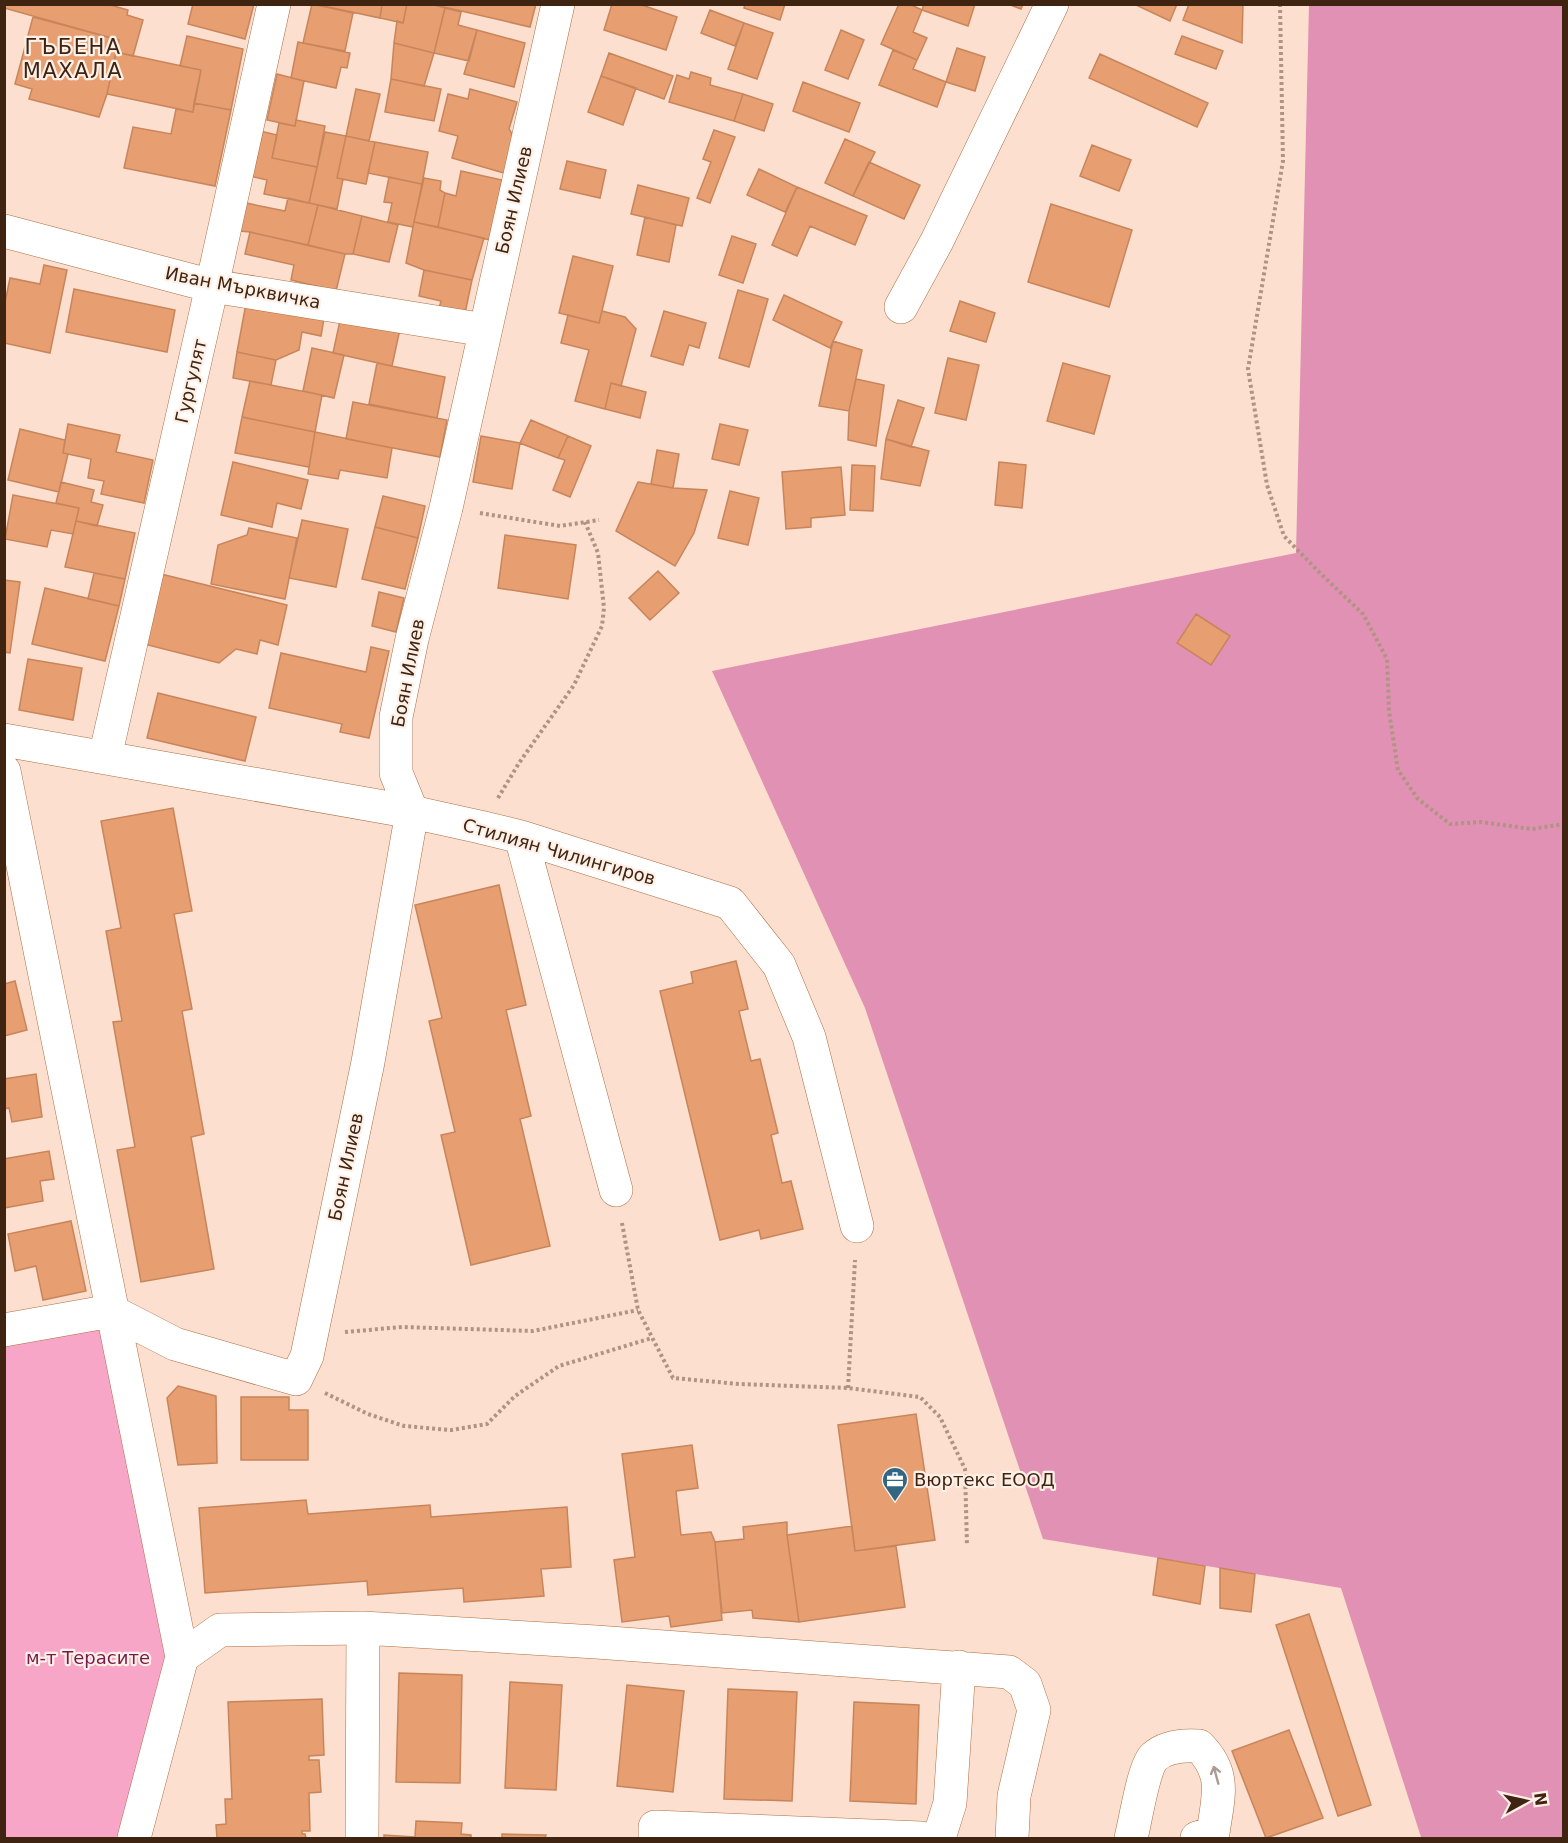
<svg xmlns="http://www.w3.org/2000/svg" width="1568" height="1843" viewBox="0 0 1568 1843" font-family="'DejaVu Sans',sans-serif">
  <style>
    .green { fill: #f8a6c8 }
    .forest { fill: #e191b3 }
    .building { fill: #e79e70; stroke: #c8855b; stroke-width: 1.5 }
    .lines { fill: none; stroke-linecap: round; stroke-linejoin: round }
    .minor-casing { stroke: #ae6e43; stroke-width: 34 }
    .path { stroke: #b09482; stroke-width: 4; stroke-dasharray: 3 3; stroke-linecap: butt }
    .minor { stroke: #fff; stroke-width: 33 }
    .oneway { stroke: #a99c94 }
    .labels { text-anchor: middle; stroke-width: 4.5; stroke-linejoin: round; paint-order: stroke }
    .street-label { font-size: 18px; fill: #3f2412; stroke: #fff0e7 }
    .poi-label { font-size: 18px; fill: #3f2412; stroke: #fff0e7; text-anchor: start }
    .park-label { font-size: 18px; fill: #77194b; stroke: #fff0e7 }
    .quarter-label { font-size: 21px; letter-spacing: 1.5px; fill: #3f2412; stroke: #fff0e7 }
  </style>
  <rect width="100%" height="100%" fill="#fcdfce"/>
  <path class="green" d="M102,1322L173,1659L125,1838H5V1336Z"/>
  <path class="forest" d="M1309,5H1563V1838H1420L1421,1837L1341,1588L1043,1539L865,1008L712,671L1296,553Z"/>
  <path class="building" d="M4,4H107L128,10L127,15L143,20L133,56L116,52L119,40L4,8Z
    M193,4H254L245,39L188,24Z
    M312,4L353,13L345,51L303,43Z
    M314,4H382L380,18Z
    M382,4H407L403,23L380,18Z
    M407,4H431L445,8L434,53L394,43L397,21L403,23Z
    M431,4H536L530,27Z
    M612,4H639L677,17L666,50L604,30Z
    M745,4H785L780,20L744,8Z
    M899,4H909L922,10L913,32L927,38L917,60L881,44Z
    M924,4H975L968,26L922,10Z
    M1008,4H1023L1021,9Z
    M1134,4H1177L1170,21Z
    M1189,4H1243L1242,43L1183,20Z
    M445,8L461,12L458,25L477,30L469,61L434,53Z
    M710,10L744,23L735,46L701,33Z
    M33,17L119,40L107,94L99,117L29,99L32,89L15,84Z
    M744,23L773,33L757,79L728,69Z
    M477,30L525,43L514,87L464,74Z
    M841,30L864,40L848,79L825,70Z
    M187,36L243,49L231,110L194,103L201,70L180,66Z
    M1182,36L1223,51L1216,69L1175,54Z
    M298,42L350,53L347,68L341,67L336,88L291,78Z
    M394,43L434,53L424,86L391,79Z
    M957,48L985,57L975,91L946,82Z
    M893,50L917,60L913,69L946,82L937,107L879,85Z
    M116,52L201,70L193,112L107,94Z
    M609,53L673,76L664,99L601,76Z
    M1100,54L1208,103L1197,127L1089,78Z
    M691,72L711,78L710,85L743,94L734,121L669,102L677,75L689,79Z
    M277,74L304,81L295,126L267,120Z
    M601,76L636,88L623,125L588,112Z
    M391,79L441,89L434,121L385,112Z
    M803,82L860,103L849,132L793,111Z
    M356,89L380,94L369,141L346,136Z
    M470,89L517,102L509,129L514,137L504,173L452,158L458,136L439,131L448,94L468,99Z
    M743,94L773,104L764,131L734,121Z
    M194,103L231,110L215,186L124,168L133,127L171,134L176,109L193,112Z
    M296,120L325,126L317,167L272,158L279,123L295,126Z
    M714,130L735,137L710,203L697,198L711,162L703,159Z
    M260,131L277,135L272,158L317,167L309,203L264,194L267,180L250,176Z
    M325,132L346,136L337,178L343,179L337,209L309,203Z
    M346,136L375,142L366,184L337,178Z
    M845,139L875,152L853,196L825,183Z
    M375,142L428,152L422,184L368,173Z
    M1092,145L1131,160L1119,191L1080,176Z
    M567,161L606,170L600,198L560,189Z
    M869,162L920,185L904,219L853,196Z
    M759,169L797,187L785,212L747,195Z
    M461,171L502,180L490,240L438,227L445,193L456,196Z
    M389,177L422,184L413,227L388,222L392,203L384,202Z
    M424,178L441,181L440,190L445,193L438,227L414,222Z
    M638,185L689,198L682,226L631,214Z
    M797,187L867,216L855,245L810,226L797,256L772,245Z
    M288,198L318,205L308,245L250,232L240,231L246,203L285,211Z
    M1051,204L1132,230L1109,307L1028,282Z
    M318,205L362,216L353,254H345L308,245Z
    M362,216L398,225L389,262L353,254Z
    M645,217L676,225L669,262L637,255Z
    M414,222L484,238L472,280L424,270L406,263Z
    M250,232L345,254L336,291L291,280L294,265L245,254Z
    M732,236L756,244L743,283L719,275Z
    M573,256L613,266L599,323L559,313Z
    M44,265L67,270L50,353L4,343V307L10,278L40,284Z
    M424,270L472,280L464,318L438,312L441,301L419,296Z
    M74,289L175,310L167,352L66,332Z
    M738,290L768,299L749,367L719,358Z
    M784,295L842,322L830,348L773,320Z
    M247,298L325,312L321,336L302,332L299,350L276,360L237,352Z
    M960,301L995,313L986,342L950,331Z
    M602,311L625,317L636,329L621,386L611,383L605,409L575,401L589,350L561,343L568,315L599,323Z
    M664,311L706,323L699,348L689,345L683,365L651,356Z
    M341,316L400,329L392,366L333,353Z
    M833,341L862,350L849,411L819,406Z
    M312,348L344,355L334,398L303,391Z
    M237,352L276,360L271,385L233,378Z
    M948,358L979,365L966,420L935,413Z
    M377,363L445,377L437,418L369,404Z
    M1063,363L1110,376L1094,434L1047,421Z
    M856,379L884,385L876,446L848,440L849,411Z
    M250,381L322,395L315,432L242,417Z
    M611,383L646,392L640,418L605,409Z
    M898,400L924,408L911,447L886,439Z
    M353,402L447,420L440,457L346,439Z
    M242,417L315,432L309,467L235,453Z
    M531,420L568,436L558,458L520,443Z
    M68,424L120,435L116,452L153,460L144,503L101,494L104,481L88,478L91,459L63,453Z
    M720,424L748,430L739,465L712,459Z
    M20,429L65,440L63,453L68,454L59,492L8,480Z
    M315,432L392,448L387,478L340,470L338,479L308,474Z
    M481,436L520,443L512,489L473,482Z
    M568,436L591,446L570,497L553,490L565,460L558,458Z
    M886,439L929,451L920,486L881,479Z
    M657,450L679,454L673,488L651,484Z
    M233,462L308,480L301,509L277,503L272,527L221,515Z
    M999,462L1026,465L1022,508L995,505Z
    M852,465L875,466L873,511L850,510Z
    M841,467L845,515L811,518V527L786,529L782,472Z
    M61,482L94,490L91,502L103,505L97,526L76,521L79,508L56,503Z
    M638,482L673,488L707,490L694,533L675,566L616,531Z
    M730,491L759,498L748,545L718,538Z
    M13,495L79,508L73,534L51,530L47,547L5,539Z
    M383,496L425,506L418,538L375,527Z
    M302,520L348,529L336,587L289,578Z
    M76,521L135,533L125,579L65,567Z
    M375,527L418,538L405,589L362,579Z
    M249,528L297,538L285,599L211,584L218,545L247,535Z
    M505,535L576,545L568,599L498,588Z
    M658,571L679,593L650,620L629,598Z
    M94,573L125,579L119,606L88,599Z
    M161,574L287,605L278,645L260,640L257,654L236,649L219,663L144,644Z
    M4,580L20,582L10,653L4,652Z
    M45,588L119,606L105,661L32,644Z
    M379,592L404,598L396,632L372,626Z
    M1196,614L1230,636L1211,665L1177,643Z
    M371,647L389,651L369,738L340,732L342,724L269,708L281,653L366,672Z
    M28,659L82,668L73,720L19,710Z
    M158,693L256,717L245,761L147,738Z
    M173,808L192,911L174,914L192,1009L182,1011L204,1134L191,1137L214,1269L141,1282L117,1150L135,1147L113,1022L122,1021L106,931L121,928L101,821Z
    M499,885L526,1005L506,1010L531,1116L520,1119L550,1246L471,1265L441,1135L455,1132L429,1021L442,1018L415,905Z
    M736,961L748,1009L739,1011L751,1061L760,1059L778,1133L771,1135L782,1183L791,1181L803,1229L761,1239L759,1230L720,1240L660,991L693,983L691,972Z
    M15,981L27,1030L4,1036V984Z
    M36,1074L42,1117L12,1122L9,1108L4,1109V1079Z
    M49,1151L54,1179L40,1181L43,1201L4,1208V1159Z
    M71,1221L86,1291L43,1300L36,1266L15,1271L8,1234Z
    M178,1386L216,1396L217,1463L178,1465L167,1398Z
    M241,1397H289V1410H308V1460H241Z
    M916,1414L935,1540L855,1551L838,1425Z
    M692,1445L698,1488L676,1491L681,1535L711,1532L715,1542L722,1620L671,1627L669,1616L622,1622L614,1560L635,1557L622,1454Z
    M306,1500L308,1514L430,1505L431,1517L567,1507L571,1567L541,1569L544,1596L464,1602L463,1588L368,1595L367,1581L205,1593L199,1508Z
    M787,1522V1535L799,1622L753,1618L752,1610L722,1613L715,1542L744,1539L743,1527Z
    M852,1526L855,1551L896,1546L905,1607L799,1622L787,1535Z
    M1158,1558L1205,1566L1200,1604L1153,1595Z
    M1220,1568L1255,1574L1251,1612L1220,1608Z
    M1309,1614L1371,1805L1338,1816L1276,1625Z
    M399,1673L462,1675L460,1783L396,1782Z
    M510,1682L562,1685L556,1790L505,1788Z
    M627,1685L684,1691L673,1792L617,1786Z
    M728,1689L797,1692L792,1801L724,1799Z
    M322,1699L324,1755L309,1756V1760H319L321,1792L309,1793L310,1831H302V1834H305L306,1838H217L216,1825L226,1824L225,1799H232L228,1702Z
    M854,1702L919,1705L916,1804L850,1801Z
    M1289,1730L1323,1818L1266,1838L1232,1751Z
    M416,1821L462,1823L461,1834L471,1835V1838H384V1835L415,1837Z
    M502,1834L546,1835L545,1838H502Z"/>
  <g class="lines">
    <defs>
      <path id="minor" d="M4,231L212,286L485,330
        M901,307L937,241L1052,4
        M4,740L412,812L480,827L521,837L730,903L779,965L809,1037L857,1226
        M105,757L212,286L274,4
        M4,771L182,1657L134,1838
        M521,837L616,1190
        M4,1330L111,1311L175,1344L296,1379L307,1356L368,1062L412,812L396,773V717L412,639L446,508L558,4
        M182,1657L220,1630L363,1628L596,1642L1009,1672L1025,1684L1034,1710L1014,1796L1012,1838
        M362,1838L363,1628
        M655,1838V1827L921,1838
        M939,1838L950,1803L959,1667
        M1131,1838C1135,1823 1144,1765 1154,1757C1166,1746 1184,1745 1199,1746C1227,1774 1218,1797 1213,1833L1197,1838"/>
    </defs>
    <use href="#minor" class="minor-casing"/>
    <path class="path" d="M1280,4L1283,161L1248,369L1267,485L1284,536L1321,574L1363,614L1387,659L1389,711L1398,770L1418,799L1450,824L1481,822L1532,829L1564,824
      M480,513L560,526L599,520
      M498,798L519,763L574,685L602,626L604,608L598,553L585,522
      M622,1223L638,1310L673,1378L739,1384L848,1388L920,1397L940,1417L965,1469L967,1546
      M345,1332L402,1327L533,1331L638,1310
      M848,1388L855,1260
      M325,1393L368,1414L404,1426L451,1430L487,1424L515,1396L559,1366L652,1338"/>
    <use href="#minor" class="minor"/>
  </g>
  <defs><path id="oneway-shaft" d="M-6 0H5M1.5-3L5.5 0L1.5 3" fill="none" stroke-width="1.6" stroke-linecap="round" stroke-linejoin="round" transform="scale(1.5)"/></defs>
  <use class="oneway" href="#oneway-shaft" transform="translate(1216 1775) rotate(-105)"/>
  <defs>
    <symbol id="office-pin" viewBox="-11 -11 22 30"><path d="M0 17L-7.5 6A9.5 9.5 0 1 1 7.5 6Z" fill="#316782" stroke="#fff0e7"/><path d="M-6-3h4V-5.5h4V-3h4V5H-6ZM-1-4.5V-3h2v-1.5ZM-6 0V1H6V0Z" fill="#fff"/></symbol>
  </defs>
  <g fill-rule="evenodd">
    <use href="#office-pin" x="880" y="1465" width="30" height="40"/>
  </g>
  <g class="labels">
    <g class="street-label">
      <text transform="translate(514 200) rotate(-77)" y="6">Боян Илиев</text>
      <text transform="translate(243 288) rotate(11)" y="6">Иван Мърквичка</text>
      <text transform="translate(191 381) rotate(-77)" y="6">Гургулят</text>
      <text transform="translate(408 673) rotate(-79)" y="6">Боян Илиев</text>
      <text transform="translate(559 852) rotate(16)" y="6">Стилиян Чилингиров</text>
      <text transform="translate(346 1167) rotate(-78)" y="6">Боян Илиев</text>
    </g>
    <g class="poi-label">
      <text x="914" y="1486">Вюртекс ЕООД</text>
    </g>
    <g class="park-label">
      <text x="88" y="1664">м-т Терасите</text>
    </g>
    <g class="quarter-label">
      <text x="73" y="54">ГЪБЕНА<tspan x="73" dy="24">МАХАЛА</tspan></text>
    </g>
  </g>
  <rect width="1568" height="1843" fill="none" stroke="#3f2412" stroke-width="12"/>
  <g transform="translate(1526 1801) rotate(82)" stroke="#fff0e7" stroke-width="4.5" paint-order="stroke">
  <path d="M0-4.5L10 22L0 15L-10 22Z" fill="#3f2412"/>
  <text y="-9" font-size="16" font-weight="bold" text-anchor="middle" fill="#3f2412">N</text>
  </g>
</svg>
